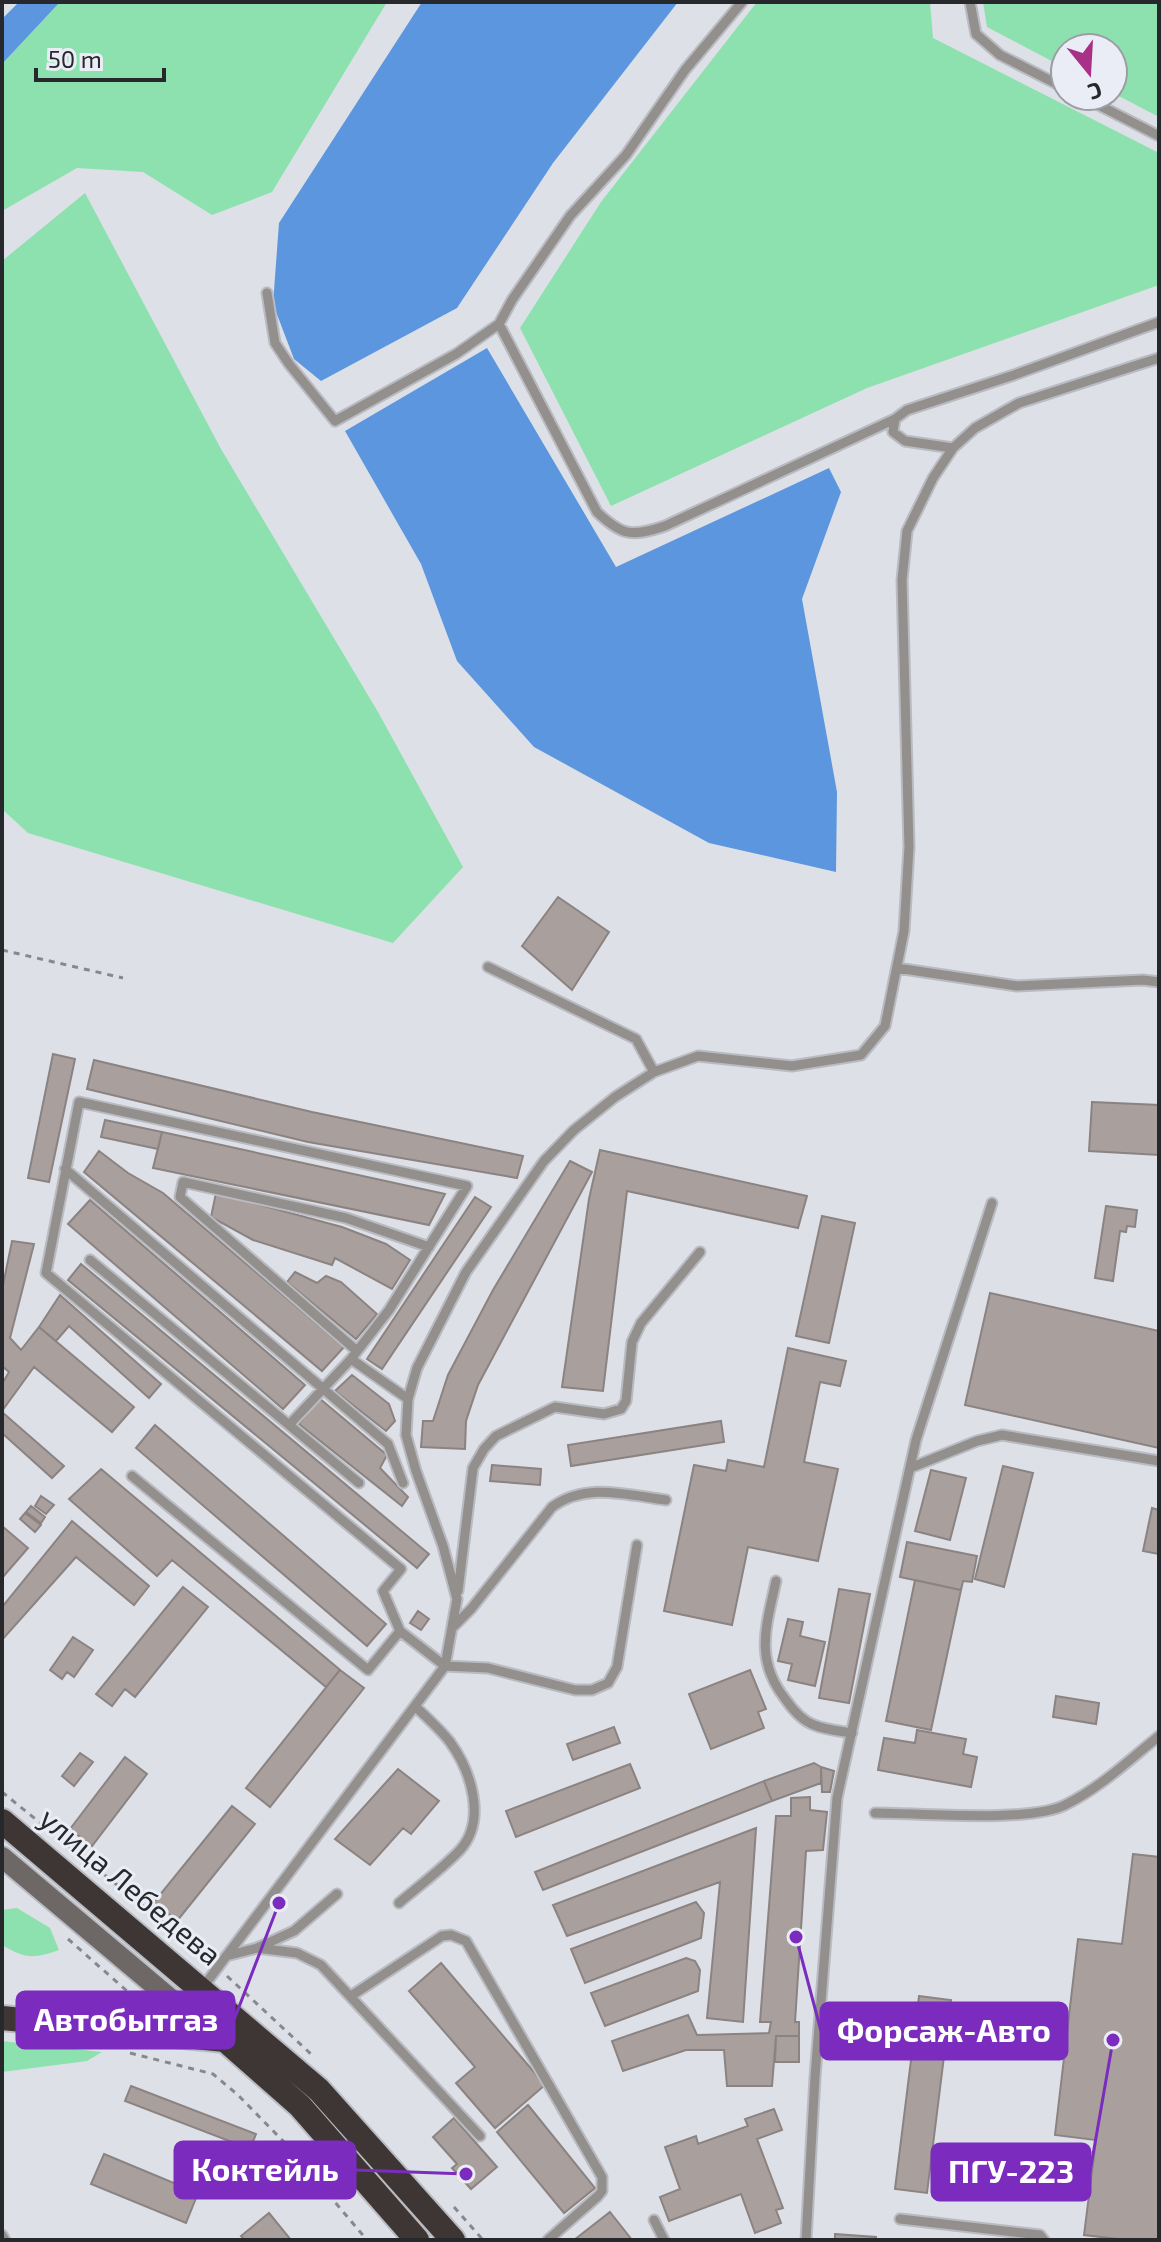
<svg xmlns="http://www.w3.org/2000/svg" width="1161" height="2242" viewBox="0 0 1161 2242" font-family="'Exo 2',sans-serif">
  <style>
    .green { fill: #8ce1ae }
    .water { fill: #5b96df }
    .building { fill: #a9a09e; stroke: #8b8381; stroke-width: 2 }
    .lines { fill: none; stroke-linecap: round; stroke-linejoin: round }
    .lane-casing { stroke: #b9bbc1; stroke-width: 13 }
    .secondary-casing { stroke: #b9bbc1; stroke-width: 24 }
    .highway-casing { stroke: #b9bbc1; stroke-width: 28 }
    .path { stroke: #86888d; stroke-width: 3; stroke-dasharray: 6 6; stroke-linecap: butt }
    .lane { stroke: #928f8d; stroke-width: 9 }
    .secondary { stroke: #6d6866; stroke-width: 20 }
    .highway { stroke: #3d3634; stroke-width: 24 }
    .labels { text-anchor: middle; stroke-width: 6; stroke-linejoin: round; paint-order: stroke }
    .street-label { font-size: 30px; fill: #27282b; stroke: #eaedf5 }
    .leader { fill: none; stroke: #7b2cbf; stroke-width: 3 }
    .callout-dot { fill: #7b2cbf; stroke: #eaedf5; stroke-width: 3 }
    .callout { fill: #7b2cbf; stroke: #7b2cbf; stroke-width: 3 }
    .callout-label { font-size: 32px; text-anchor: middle; font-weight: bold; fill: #fff }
  </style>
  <rect width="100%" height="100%" fill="#dde0e7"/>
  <path class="green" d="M60,2H387L272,192L212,215L143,172L77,168L2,211V64Z
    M757,2H930L933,38L1159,153V285L867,388L611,506L520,328L601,202Z
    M983,2H1159V117L1113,93V48H1065V68L987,27Z
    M85,193L221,449L378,712L463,867L393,943L28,833L2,809V261Z
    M17,1908L50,1928L59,1950C33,1959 26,1959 2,1945V1910Z
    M2,2041L102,2052L87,2061L2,2072Z"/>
  <path class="water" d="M19,2H60L2,64V19Z
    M422,2H678L553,163L457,308L321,381L294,359L273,304L279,223Z
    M487,348L616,567L829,468L841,492L802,599L837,792L836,872L709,843L534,747L457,661L421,564L345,431Z"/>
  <path class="building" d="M558,897L609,932L572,990L522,946Z
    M53,1054L75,1059L49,1182L28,1178Z
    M94,1060L312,1112L523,1156L517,1178L308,1142L87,1089Z
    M1092,1102L1159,1105V1155L1089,1151Z
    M105,1120L162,1132L158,1149L101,1137Z
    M162,1132L445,1194L429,1225L153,1168Z
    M600,1150L807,1196L798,1228L627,1191L603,1391L562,1387L589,1199Z
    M99,1151L128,1173L163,1193L344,1347L322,1371L84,1172Z
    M570,1161L592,1172L478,1385L466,1421L465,1449L421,1447L423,1421H433L448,1375L493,1290Z
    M216,1193L342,1227L386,1244L410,1260L392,1289L335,1258L332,1265L253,1240L211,1217Z
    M475,1197L491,1207L382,1369L367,1359Z
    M90,1200L305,1385L283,1409L68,1224Z
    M1106,1206L1137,1210L1135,1227L1127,1226L1126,1232L1120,1231L1113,1281L1095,1278Z
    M822,1216L855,1223L829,1343L796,1336Z
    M12,1241L34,1244L10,1338L21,1350L39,1327L134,1407L112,1432L34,1367L2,1411V1384L9,1372L2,1366V1290Z
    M81,1264L429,1554L417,1568L68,1280Z
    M295,1272L317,1283L326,1276L341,1282L377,1314L356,1339L287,1282Z
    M990,1293L1159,1331V1448L965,1405Z
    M60,1295L161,1384L149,1398L69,1326L56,1341L39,1327Z
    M788,1348L846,1361L840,1386L820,1382L804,1462L838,1469L818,1561L748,1547L732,1625L664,1611L694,1465L726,1471L728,1460L764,1467Z
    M352,1375L389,1404L395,1421L386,1431L335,1391Z
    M319,1398L387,1455L380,1468L408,1497L402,1506L299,1424Z
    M2,1412L64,1466L52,1478L2,1433Z
    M721,1421L724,1442L571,1466L568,1445Z
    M155,1425L386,1624L367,1646L136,1448Z
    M492,1465L541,1469L540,1485L490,1481Z
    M1003,1466L1033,1473L1004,1587L975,1579Z
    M101,1469L340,1670L326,1687L172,1560L157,1576L69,1499Z
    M931,1470L966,1478L950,1540L915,1531Z
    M41,1496L54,1505L46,1514L35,1506Z
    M31,1506L45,1517L41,1523L26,1512Z
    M1152,1508L1159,1510V1554L1143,1551Z
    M25,1513L41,1525L35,1532L20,1519Z
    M72,1521L149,1586L134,1605L76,1557L2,1640V1607Z
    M2,1526L28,1548L2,1578Z
    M907,1542L977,1556L972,1582L963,1581L961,1590L900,1577Z
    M915,1580L961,1590L931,1730L886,1721Z
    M183,1587L208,1607L135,1697L125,1689L112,1706L96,1694Z
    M839,1589L870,1594L849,1703L819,1698Z
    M418,1611L429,1619L421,1630L410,1623Z
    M788,1619L803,1622L800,1636L825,1642L815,1686L788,1680L792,1664L778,1661Z
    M73,1637L93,1650L74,1677L67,1672L62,1679L50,1670Z
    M340,1670L364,1688L270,1807L246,1788Z
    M750,1670L766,1709L758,1712L764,1728L711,1749L689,1694Z
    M1056,1696L1099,1703L1096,1724L1053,1717Z
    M614,1727L620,1743L573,1760L567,1744Z
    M917,1730L966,1739L963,1754L977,1757L971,1787L878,1770L884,1738L915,1743Z
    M80,1753L93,1762L74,1786L62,1776Z
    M125,1757L147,1774L92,1846L70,1829Z
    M814,1763L821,1767V1783L772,1801L764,1781Z
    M630,1764L640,1788L516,1837L506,1811Z
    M821,1767L834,1771L830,1792H822Z
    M398,1769L439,1801L411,1834L403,1828L370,1865L335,1839Z
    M764,1781L772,1801L543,1890L535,1872Z
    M810,1797V1810L827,1812L823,1850L806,1851L795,2022H799V2036H776L772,2086H727L724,2050H686L623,2071L612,2041L688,2015L697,2035L769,2033L771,2022H760L776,1816H791V1798Z
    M232,1806L255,1824L177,1921L154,1902Z
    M756,1828L743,2022L707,2018L720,1882L567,1936L553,1905Z
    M1133,1854L1159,1857V2240H1127L1084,2235L1096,2140L1055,2135L1078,1939L1122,1944Z
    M696,1902L704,1913L701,1938L585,1983L571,1949Z
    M686,1958L695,1961L700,1970L698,1991L605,2026L591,1993Z
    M441,1963L545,2085L495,2128L456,2083L475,2067L409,1991Z
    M919,1996L951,2000L927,2193L895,2189Z
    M776,2036H799V2062H775Z
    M131,2086L256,2134L250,2149L125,2101Z
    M528,2105L595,2188L564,2213L497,2132Z
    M774,2109L782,2130L757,2139L783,2208L776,2210L781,2223L755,2233L741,2194L669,2221L660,2197L680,2189L665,2147L696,2136L698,2144L748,2126L745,2119Z
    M454,2118L497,2167L471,2189L452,2168L457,2164L433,2137Z
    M104,2154L198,2193L186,2223L91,2184Z
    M610,2212L632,2240H574Z
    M269,2213L291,2240H245L241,2236Z
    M835,2234L876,2237V2240H835Z"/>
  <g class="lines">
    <defs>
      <path id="lane" d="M970,2L976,34L1000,55L1065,88
        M1081,96L1159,136
        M267,293L275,343L289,364L335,421L456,354L499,324L512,300L570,216L626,155L685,70L742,2
        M499,324L597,512C622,536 632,537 665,526L895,419
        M953,448L905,441L893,432L895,419L907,410L1014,375L1159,322
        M488,967L636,1039L654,1072
        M897,968L1017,986L1143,980L1159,982
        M65,1169L388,1444L403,1483
        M90,1260L359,1483
        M357,1351L180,1197L183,1182L346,1218L429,1247
        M351,1359L408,1399
        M910,1468L977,1441L1002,1435L1159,1461
        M132,1476L368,1670L400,1631L383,1591L401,1569L46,1273L79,1102L467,1186L389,1310L351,1359L289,1425
        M776,1581C766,1627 754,1660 786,1700C793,1710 803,1721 814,1725C826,1730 840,1731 852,1733
        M458,1591L473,1468L484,1449L496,1436L555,1407L604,1414L621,1409L626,1401L632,1342L641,1323L700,1252
        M452,1628L471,1609L552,1507C586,1482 627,1495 666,1500
        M400,1631L445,1666L488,1668L575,1690H592L608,1683L617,1667L637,1545
        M875,1813C919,1813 1029,1823 1065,1805C1100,1788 1129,1760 1159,1736
        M399,1903C419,1886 442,1869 460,1850C487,1820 471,1771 450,1742C440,1729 427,1718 416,1707
        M257,1948L297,1953L321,1965L480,2136
        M226,1956L257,1948L294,1931L337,1894
        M351,1996L442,1936L451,1935L466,1941L602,2177V2191L598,2196L548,2240
        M185,2011L445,1666L457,1599L443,1546L416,1471L406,1435L408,1399L417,1368L466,1272L544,1161L574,1130L615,1097L654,1072L698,1056L792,1066L861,1055L885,1026L904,931L909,847L902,580L907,531L933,478L953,448L975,428L1019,403L1159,358
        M900,2219L1040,2235L1044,2240
        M654,2220L664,2240
        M2,2235L5,2240
        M806,2240L815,2077L837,1798L916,1440L992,1203"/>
      <path id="secondary" d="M2,1857L185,2011L225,2040"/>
      <path id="highway" d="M2,1821L319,2090L453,2240
        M2,2018L225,2040L300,2106L417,2240"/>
    </defs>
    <use href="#lane" class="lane-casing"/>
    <use href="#secondary" class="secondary-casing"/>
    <use href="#highway" class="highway-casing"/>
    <path class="path" d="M2,950L123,978
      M2,1792L210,1960
      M68,1939L152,2013
      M227,1976L312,2055
      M130,2053L213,2074L238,2095L284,2142L367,2240
      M454,2207L483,2240"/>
    <use href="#lane" class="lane"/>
    <use href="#secondary" class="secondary"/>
    <use href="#highway" class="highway"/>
  </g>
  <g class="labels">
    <g class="street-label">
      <text transform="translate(130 1887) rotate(40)" y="10">улица Лебедева</text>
    </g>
  </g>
  <path class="leader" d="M279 1903L234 2020M796 1937L821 2031M466 2174L355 2170M1113 2040L1090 2172"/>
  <g class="callout-dot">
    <circle cx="279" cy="1903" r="8"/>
    <circle cx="796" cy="1937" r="8"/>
    <circle cx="466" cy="2174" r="8"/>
    <circle cx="1113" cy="2040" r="8"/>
  </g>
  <g class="callout">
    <rect x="17" y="1992" width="217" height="56" rx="8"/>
    <rect x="821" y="2003" width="246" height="56" rx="8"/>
    <rect x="175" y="2142" width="180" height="56" rx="8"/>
    <rect x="932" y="2144" width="158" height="56" rx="8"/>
  </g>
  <g class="callout-label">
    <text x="126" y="2031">Автобытгаз</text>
    <text x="944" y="2042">Форсаж-Авто</text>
    <text x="265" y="2181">Коктейль</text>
    <text x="1011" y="2183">ПГУ-223</text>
  </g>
  <rect width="1161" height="2242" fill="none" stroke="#27282b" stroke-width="8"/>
  <g transform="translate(1089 72) rotate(162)"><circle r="38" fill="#eaedf5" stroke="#9c9ea4" stroke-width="2"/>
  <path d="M0-6L14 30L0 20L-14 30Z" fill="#a83187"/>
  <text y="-12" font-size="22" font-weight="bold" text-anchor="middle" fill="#27282b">С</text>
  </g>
  <path d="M36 68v12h128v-12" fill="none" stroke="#27282b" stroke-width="4"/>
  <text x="48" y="68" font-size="24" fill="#27282b" stroke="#eaedf5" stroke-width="6" paint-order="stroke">50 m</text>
</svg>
